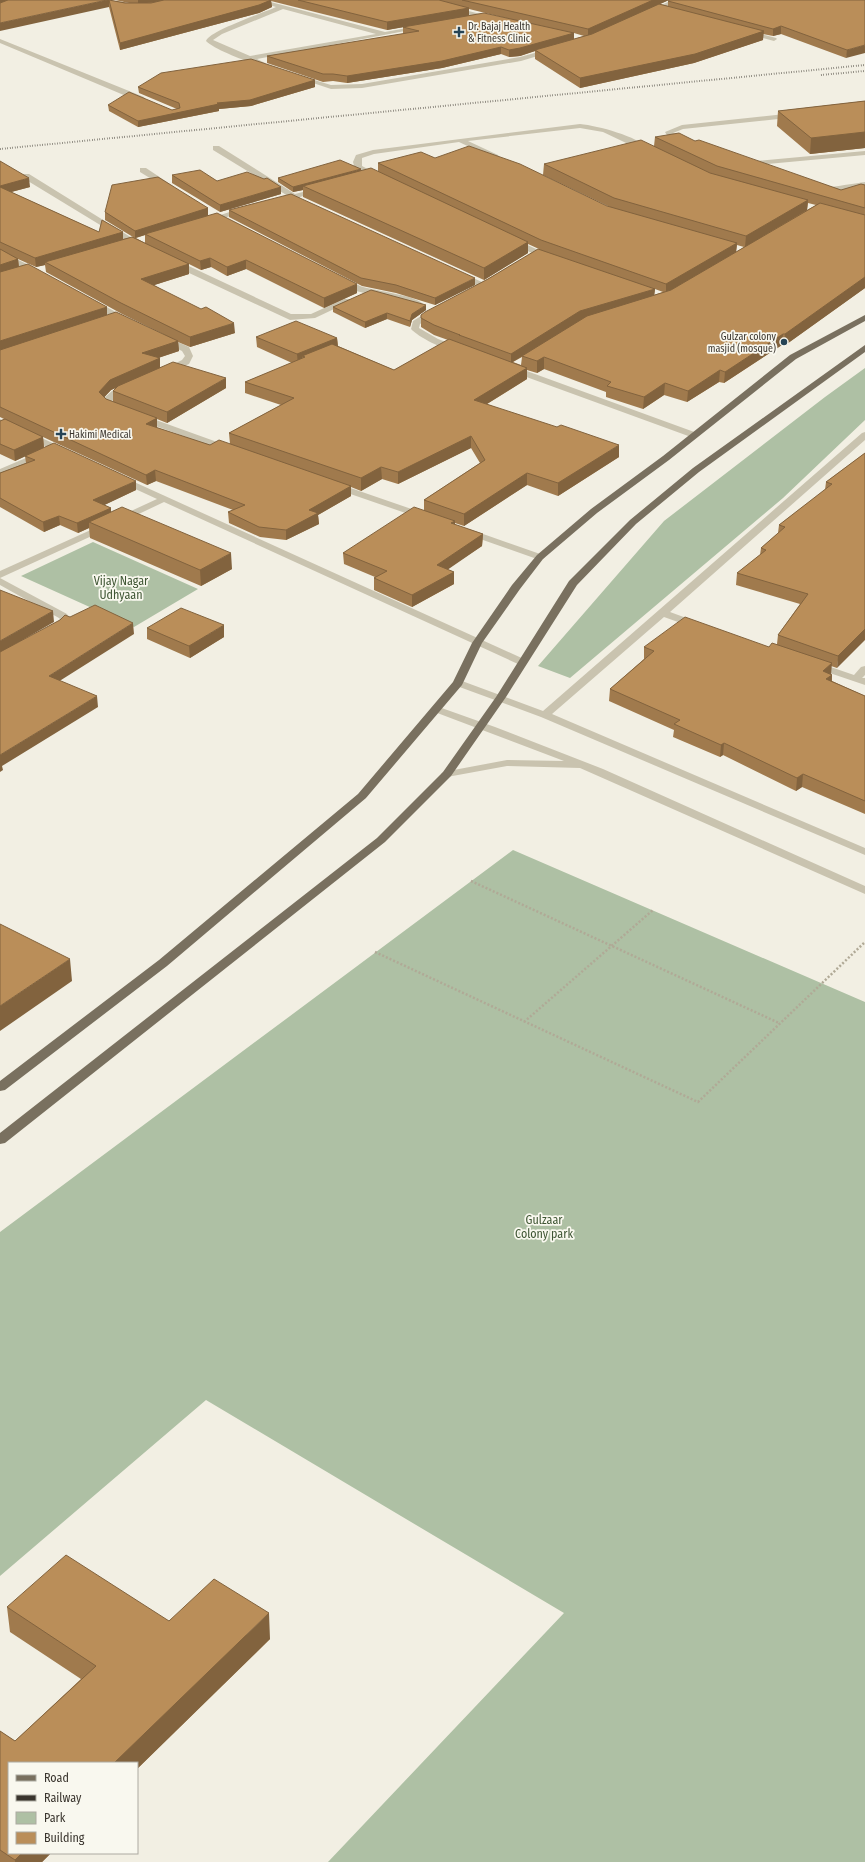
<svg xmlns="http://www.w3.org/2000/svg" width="865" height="1862" viewBox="0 0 865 1862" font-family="'Fira Sans Condensed',sans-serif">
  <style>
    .green { fill: #aec0a4 }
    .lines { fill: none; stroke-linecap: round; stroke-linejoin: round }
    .path { stroke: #b0a996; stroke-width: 2.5; stroke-dasharray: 2 2; stroke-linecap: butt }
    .minor { fill: #c9c3af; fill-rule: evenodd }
    .major { fill: #79705f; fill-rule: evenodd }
    .rail { stroke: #39342d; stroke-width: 2; stroke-dasharray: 0.5 2; stroke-linecap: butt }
    .wall { fill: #a07a4d; fill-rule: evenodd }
    .shaded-wall { fill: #82633e }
    .building { fill: #ba8e59; stroke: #82633e }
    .poi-dot { fill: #264456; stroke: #f9f8ef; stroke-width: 1.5 }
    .labels { text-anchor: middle; stroke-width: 3.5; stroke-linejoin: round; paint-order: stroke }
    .far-poi-label { font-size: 10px; fill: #39342d; stroke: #f9f8ef; text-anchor: start }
    .park-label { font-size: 12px; fill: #3e5533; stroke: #f9f8ef }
  </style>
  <rect width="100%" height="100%" fill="#f2efe3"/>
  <path class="green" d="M865,368V420L783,498L570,678L538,666L664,521L825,397Z
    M93,542L198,589L134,627L21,576Z
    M513,850L865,1002V1862H328L564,1613L206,1400L0,1576V1232Z"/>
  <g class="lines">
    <path class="path" d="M471,881L779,1023
      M375,952L698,1102L865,942
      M524,1022L653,910"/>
    <path class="minor" d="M252,0H263L385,32L418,26L421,28L257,59L265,63V65L263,66C250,63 215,50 206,41C209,31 263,13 276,7ZM283,9L376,34L250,56L213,40L222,34Z
      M672,0H681L652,13L647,12Z
      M453,7L492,17L493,18L490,20L451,10V8Z
      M747,30L776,38L777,39L774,41L745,33V31Z
      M0,39L144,97L145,99L138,101L0,43Z
      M549,49L552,51L551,52L521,61L362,88L331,89L298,78L301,76L331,85L362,84L520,57Z
      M794,113H797V117L683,129L673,133L686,139L687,141L683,143L668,137L665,132L682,125Z
      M580,124C599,126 636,136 650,149L643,151L603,132L580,128L468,141L498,155L499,157L495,159L459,142L374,154L362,158V166L381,176L382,178L378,180L355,169L353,162L356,155L373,150Z
      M213,146H219L295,194L318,188L322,190L300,197V200L277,202V198L288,196L213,150Z
      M865,151V155L746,166L742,164L746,162Z
      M140,168H146L173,186L166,188L140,172Z
      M23,174H29L145,246L138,248L23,178Z
      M865,182V186L830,193L819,190C822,188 858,183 865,182Z
      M245,207H248V211L209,222L205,220Z
      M511,240H517L553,257L546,259L511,244Z
      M0,251L41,271L42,273L35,275L0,256Z
      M172,261H178L291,314H311L344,299H350L351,301L315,318L290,320L172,265Z
      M457,273H463L488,285L481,287L457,277Z
      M340,279C348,277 356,285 363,287C377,291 414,295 423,304L419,306L356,291L340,283Z
      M90,301H96L130,320L126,323L123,322L90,305Z
      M434,308L438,311L437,313L420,324L419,328L438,339L459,347V351C449,353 418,337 411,329L413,321Z
      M164,336L189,347L193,356L189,364L167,374L163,371L164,369L182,360L185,356L182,351L161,341L160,339Z
      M513,366L697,433L699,435L694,438L691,437L510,371L509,369Z
      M126,385L129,386V390L118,395L111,402L118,406V410H112L102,404V400L112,391Z
      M142,415L231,447L233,449L231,451H225L139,420V416Z
      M0,419L68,450L70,452L68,454H62L0,425Z
      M865,432V440L670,612L700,623L701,625L700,627H692L664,617L552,714L865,848V855L541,717L454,685L453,683L454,681H462L543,711L862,433Z
      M40,452L43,453V457L0,475V469Z
      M121,476L526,660L527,662L522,665L518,664L164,502L124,521H118L116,519L118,517L157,499L118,481V477Z
      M336,483L426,514L428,516L426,518H420L333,488V484Z
      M104,524L109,527L107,529L0,578V571Z
      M469,529L543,555L545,557L543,559H537L466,534L464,532Z
      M0,578L67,614L70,620L61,629H53L52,627L60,619L59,618L0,585Z
      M816,662L854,675L861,667L865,666V675L862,678H865V685L812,667L811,665L812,663Z
      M436,706L495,727L603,769L865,886V894L580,768L507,766L447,777L443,776L441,774L443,772L507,760L564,761L432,711L431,709Z"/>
    <path class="major" d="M865,315V321L796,359L669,460L597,513L543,559L520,589L482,643L462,685L366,798L167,966L5,1090L0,1091V1081L159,960L358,794L453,682L472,643L512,585L537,555L591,509L663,456L790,355Z
      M865,345V352L699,472L636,524L577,585L506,697L451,776L385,842L5,1143L0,1144V1133L377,838L443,772L496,697L569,581L630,520L693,468Z"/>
    <path class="rail" d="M821,75L865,71
      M0,149L865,65"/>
  </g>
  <path class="wall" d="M109,0L129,3L115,0H669L660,4L668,6V1L865,0L846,58L781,34L773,36L763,34V40L694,63L580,88L535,59V51L520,56L509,57L501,54L442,68L347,83L333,81L323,82L267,63V56L403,34V27L387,30L271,1L272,7L259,13L120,50L109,7ZM469,9L510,19L469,15ZM574,33L584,36L574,39Z
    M138,87H315L251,106L219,109V111L138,127L109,111L108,105L172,110L177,109L139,93Z
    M865,101V148L810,154L777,126L778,111Z
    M655,137L695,141L841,190L865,185V288L784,346L782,345L724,383L719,382L687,402L664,395L643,409L606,397V392L544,369L537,373L527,370V379L487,404L619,457L558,496L527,485L464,526L455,523V525L483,534L482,546L447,569L454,572V584L412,607L374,590V578L375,577L344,564L343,553L424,510V500L480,463L471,448L398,484L382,479L361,491L351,487V496L318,515L319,524L286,540L260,537L229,523L228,512L233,510L156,481L147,485L43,437L44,448L136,490L104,505L111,508V512L232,569L201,586L90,538L89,528L78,533L60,525L44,532L0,507V473L26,463L25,456L15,461L0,454V421L4,419L0,417V161L30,187L11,192L99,232H123V239L133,237L105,220V212L208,208V215L357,293L324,308L246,269L227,276L211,267L201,270L189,264V274L154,285L235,333L190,347L178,342L179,351L158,358H160V367L226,388L167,423L157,419V428L210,445L230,444L229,433L281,405L245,393V382L292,363L257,347L256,337L337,338L338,346L394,370L448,340L434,335L421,327V318L539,249L528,244V253L484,280L303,197V190L293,192L278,182V178L361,171L378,172V163L435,158L612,208L543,175L544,164L654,146ZM808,203L816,205L807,210ZM145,235V243L136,238ZM737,245L744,247L736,252ZM18,259L36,267L45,265L46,272L122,314L165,335L107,315L19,267ZM655,289L663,292L654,295ZM522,357L521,365L513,362ZM116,388L113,391V402L106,399L104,397L111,390Z
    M172,175L217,181L264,179L281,187V194L220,212L172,183Z
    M229,210L475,285L435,305L396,293L362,286L229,217Z
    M333,307L426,310L412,320L410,327L387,319L365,328L333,312Z
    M865,453L837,668L831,666V674L832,675V681L865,696V814L802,787L796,791L723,755L720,757L673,737L674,730L609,701L610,689L644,659V647H769L777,644L778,635L800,604L736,585L737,573L760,555L761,548L778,533L779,525L825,490L826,482Z
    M147,628L224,637L190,658L147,639Z
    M7,1607L169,1621L270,1639L137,1769V1763L9,1853H51L42,1862H0V1731L15,1741L81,1679L10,1632Z"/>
  <path class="shaded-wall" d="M0,0H13L0,4Z
    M107,0H109V7L0,31V23Z
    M138,0H172L138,4Z
    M271,0L272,7L259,13L120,50V43Z
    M653,0H669L588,36V29Z
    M469,8V16L387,30V22Z
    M781,26V34L773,36V29Z
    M764,31L763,40L694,63L580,88V78Z
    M574,33V40L535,50V51L520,56L509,57V50Z
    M865,45V53L846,58L847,50Z
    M501,47V54L442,68L347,83V76Z
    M315,80V87L251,106L219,109V111L138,127V121Z
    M865,132V148L810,154L811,138Z
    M361,169V174L303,186V190L293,192V187Z
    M29,178L30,187L0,195V186Z
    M281,187V194L220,212V205Z
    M808,200L807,210L745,247L746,236Z
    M208,208V216L145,234V235L135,238V231Z
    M123,232V242L45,262V265L36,267L35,258Z
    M528,242V253L484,280V268Z
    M737,243L736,252L666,293V284Z
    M210,258L211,267L201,270L200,261Z
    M18,259L19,269L0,274V265Z
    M246,260V269L227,276V267Z
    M189,264V274L142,289L141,279Z
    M865,277V288L784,346L785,334Z
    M475,278V285L435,305V298Z
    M357,284V293L324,308V298Z
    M655,289L654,298L580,321L511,363V354L580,311Z
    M426,305V310L412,320L410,327V321L412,314Z
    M107,307V317L0,351V341Z
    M387,313V319L365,328V322Z
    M234,323L235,333L190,347V337Z
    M783,334L782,345L724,383L725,372Z
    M337,338L338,348L305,357L302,356V363L298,365L297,354Z
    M178,341L179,351L143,363L142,353Z
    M544,357V369L537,373V361Z
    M160,358V368L111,390L100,402L99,392L110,380Z
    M527,368V379L474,412V400Z
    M720,370L719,382L687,402L688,391Z
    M226,378V388L167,423V412Z
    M665,383L664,395L643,409L644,397Z
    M157,418V428L146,424Z
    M471,436V448L398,484V472Z
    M43,437L44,448L15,461L14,450Z
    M619,445V457L558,496V483Z
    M381,467L382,479L361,491V478Z
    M155,470L156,481L147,485L146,475Z
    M527,473V485L464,526V514Z
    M136,481V490L94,510L93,500Z
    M351,486V496L318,515L319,524L286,540V530L309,510Z
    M111,508V518L89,522V528L78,533L77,523Z
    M59,516L60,525L44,532L43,522Z
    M455,521V532L451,523Z
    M483,534L482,546L437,577V565Z
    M231,553L232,569L201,586L200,570Z
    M454,572V584L412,607V595Z
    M53,611L54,622L0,653V641Z
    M133,623L134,634L50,687L49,676Z
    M224,625V637L190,658L189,646Z
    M865,629V640L837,668L838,656Z
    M832,663L831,675H832L831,687L826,679L823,671Z
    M97,696L98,707L2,766L3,770L0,772V755Z
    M724,743L723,755L720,757L721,745Z
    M803,774L802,787L796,791L797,778Z
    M70,959L72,981L0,1031V1006Z
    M269,1613L270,1639L137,1769V1763H114Z
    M22,1853H51L42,1862H15V1860Z"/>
  <path class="building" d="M8,0H107L0,23V3Z
    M109,0L125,3H151L164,0H271L259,5L120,43Z
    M298,0H439L469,8L387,22Z
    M462,0H653L588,29Z
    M670,0H865V45L847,50L781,26L773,29L668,1Z
    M659,4L764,31L695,54L580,78L535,50L592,34Z
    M484,13L574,33L520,48L509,50L501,47L442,61L347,76L333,74H323L267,56L419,31L403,27Z
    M251,59L315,80L250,100L217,103L219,104L138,121L108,105L129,92L172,110L180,108L179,103L138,87L161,73Z
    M865,101V132L811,138L778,111Z
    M679,133L695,141L699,140L841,190L861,184L865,185V208L717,166L655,137Z
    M641,140L710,173L808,200L746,236L614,198L544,164Z
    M469,146L520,164L607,206L737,243L666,284L541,240L378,163L421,152L435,158Z
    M340,160L361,169L293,187L278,178Z
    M0,161L29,178L0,186Z
    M371,168L528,242L484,268L303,186Z
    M200,170L217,181L247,172L264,179L267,178L281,187L220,205L172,175Z
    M158,177L208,208L135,231L105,212L112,185Z
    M0,187L99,232L102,220L123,232L35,258L0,242Z
    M291,194L475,278L435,298L396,285L361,278L229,210Z
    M820,203L865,215V277L785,334H783L725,372L720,370L688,391L665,383L644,397L607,386L611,382L544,357L537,361L522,356L587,316L671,290Z
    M217,213L357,284L324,298L246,260L227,267L210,258L200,261L145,234Z
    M132,237L189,264L141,279L201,309L206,307L234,323L190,337L121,303L45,262Z
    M0,249L18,259L0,265Z
    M538,249L655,289L580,311L511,354L459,335H460L434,325L421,318V315L425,312L488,279Z
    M28,264L107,307L0,341V272Z
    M371,290L426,305L412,314L410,321L387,313L365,322L333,307Z
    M116,312L178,341L142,353L160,358L110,380L99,392L106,399L157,418L146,424L210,445L219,440L351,486L309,510L318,513L286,530L259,527L228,512L245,505L155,470L146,475L0,407V350Z
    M296,321L337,338L297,354L256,337Z
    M449,339L527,368L474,400L557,427L561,425L619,445L558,483L527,473L464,514L424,500L485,460L471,436L398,472L381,467L361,478L229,433L294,398L245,382L305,357L302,356L332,344L394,370Z
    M173,362L226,378L167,412L113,391L118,386Z
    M5,419L43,437L14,450L0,444V421Z
    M54,443L136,481L93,500L111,508L77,523L59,516L43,522L0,498V473L35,460L25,456Z
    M865,453V629L838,656L778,635L808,594L737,573L766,550L761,548L785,527L779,525L832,484L826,482Z
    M122,507L231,553L200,570L89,522Z
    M414,507L455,521L451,523L483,534L437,565L454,572L412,595L374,578L387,571L343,553Z
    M0,590L53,611L0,641Z
    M95,605L133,623L49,676L97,696L0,755V652L60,620L65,615L70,617Z
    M181,608L224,625L189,646L147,628Z
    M685,617L769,647L772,643L832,663L823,671L832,675L826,679L865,696V801L803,774L797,778L724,743L721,745L674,724L680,720L610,689L654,651L644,647Z
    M0,924L70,959L0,1006Z
    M66,1555L169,1621L214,1579L269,1613L114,1763H9V1853H22L15,1860L0,1850V1731L15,1741L96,1666L7,1607Z"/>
  <g class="poi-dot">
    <path d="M457 26h4v4h4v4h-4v4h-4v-4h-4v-4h4z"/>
    <circle cx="784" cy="342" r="4"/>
    <path d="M59 428h4v4h4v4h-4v4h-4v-4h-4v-4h4z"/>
  </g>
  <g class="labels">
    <g class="far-poi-label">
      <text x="468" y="30">Dr. Bajaj Health<tspan x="468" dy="12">&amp; Fitness Clinic</tspan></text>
      <text x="776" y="340" text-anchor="end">Gulzar colony<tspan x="776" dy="12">masjid (mosque)</tspan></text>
      <text x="69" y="438">Hakimi Medical</text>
    </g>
    <g class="park-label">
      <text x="121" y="585">Vijay Nagar<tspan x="121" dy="14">Udhyaan</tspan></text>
      <text x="544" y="1224">Gulzaar<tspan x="544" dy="14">Colony park</tspan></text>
    </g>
  </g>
  <rect x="8" y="1762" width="130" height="92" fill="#f9f8ef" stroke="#acaaa1"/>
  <rect x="16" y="1775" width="20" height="6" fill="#79705f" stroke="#acaaa1"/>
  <text x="44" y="1782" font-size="12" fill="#39342d">Road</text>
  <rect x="16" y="1795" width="20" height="6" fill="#39342d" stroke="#acaaa1"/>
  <text x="44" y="1802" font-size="12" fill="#39342d">Railway</text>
  <rect x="16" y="1812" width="20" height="12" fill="#aec0a4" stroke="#acaaa1"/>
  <text x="44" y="1822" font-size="12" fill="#39342d">Park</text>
  <rect x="16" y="1832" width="20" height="12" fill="#ba8e59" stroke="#acaaa1"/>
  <text x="44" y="1842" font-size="12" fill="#39342d">Building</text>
</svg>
